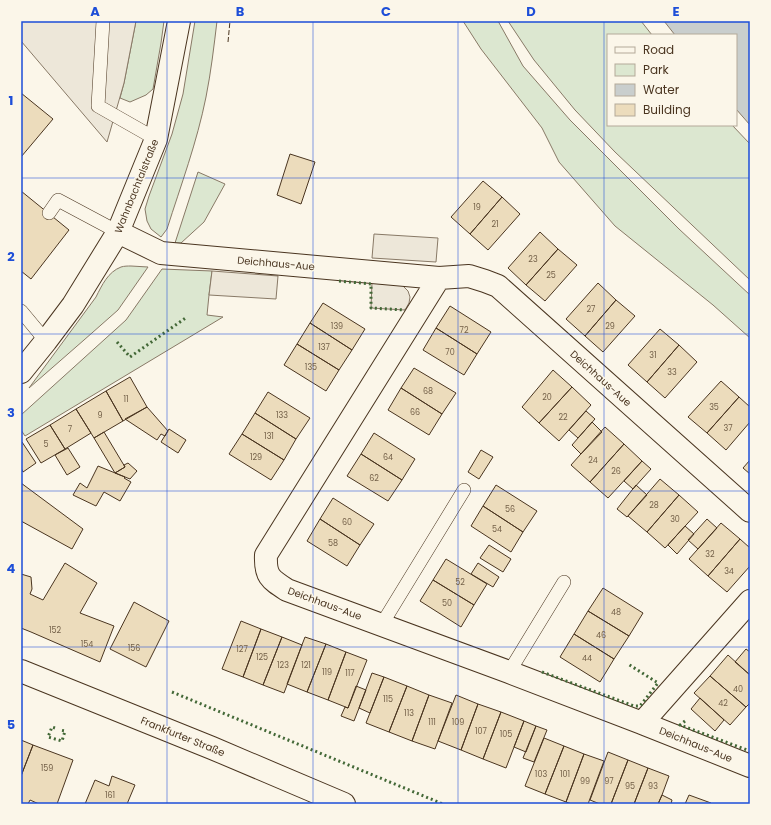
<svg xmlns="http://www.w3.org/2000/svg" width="771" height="825" viewBox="0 0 771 825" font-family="Poppins,sans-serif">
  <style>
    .green { fill: #dce7d0; stroke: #887966 }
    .parking { fill: #ede7d9; stroke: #887966 }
    .water { fill: #c9cecd; stroke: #887966 }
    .building { fill: #ecdcbc; stroke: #4a3520 }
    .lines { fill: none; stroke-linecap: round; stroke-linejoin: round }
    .service-casing { stroke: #4a3520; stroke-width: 14 }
    .minor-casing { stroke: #4a3520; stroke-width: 24 }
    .secondary-casing { stroke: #4a3520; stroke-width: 24 }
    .service { stroke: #fbf6e9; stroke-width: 13 }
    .minor { stroke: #fbf6e9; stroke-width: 22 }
    .secondary { stroke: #fbf6e9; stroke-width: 22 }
    .hedge { stroke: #436837; stroke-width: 3; stroke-dasharray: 2 3; stroke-linecap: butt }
    .fence { stroke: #4a3520; stroke-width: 1; stroke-dasharray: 5 2; stroke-linecap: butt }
    .grid { fill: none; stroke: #1d4ed8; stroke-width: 1; stroke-opacity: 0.55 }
    .labels { text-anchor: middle; stroke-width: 3; stroke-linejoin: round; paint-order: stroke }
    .number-label { font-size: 8px; fill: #725f47 }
    .street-label { font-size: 10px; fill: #4a3520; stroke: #fbf6e9 }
    .neatline { fill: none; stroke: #1d4ed8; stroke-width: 1.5 }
    .grid-label { font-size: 13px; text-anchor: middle; font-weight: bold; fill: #1d4ed8 }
  </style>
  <rect width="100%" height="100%" fill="#fbf6e9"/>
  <path class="green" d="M136,21H164L161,43L153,89L146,95L130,102L120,98L124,83Z
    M195,21H217C214,46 211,72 206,97C197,142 181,185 167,229L161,237L151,229L147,221L145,209L149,196L172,134L183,94Z
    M463,21H498L523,66L570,120L679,229L750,295V338L713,305L615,226L559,162L542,128L481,49Z
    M508,21H641L652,35H608V125H732L750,144V280L615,152L575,110L534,60Z
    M198,172L225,184L204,222L181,243H175Z
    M131,266L148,267L118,310L84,340L29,388L96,297C102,285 108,272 121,267C124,266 128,266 131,266Z
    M162,269L212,271L209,295L207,315L223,317L25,436L21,430V415L126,320Z"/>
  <path class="parking" d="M21,21H136L124,83L107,142L21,41Z
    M374,234L438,238L436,262L372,258Z
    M212,271L278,276L276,299L209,295Z
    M372,282L402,285L408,291L410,297L409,303L405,310L371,308Z"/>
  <path class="water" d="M664,21H750V125L736,109V35H675Z"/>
  <path class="building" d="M21,93L53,119L21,157Z
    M290,154L315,162L301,204L277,195Z
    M483,181L502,197L470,234L451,217Z
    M21,191L69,230L31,279L21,271Z
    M502,197L520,214L488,250L470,234Z
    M540,232L558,249L526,285L508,268Z
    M558,249L577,265L545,301L526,285Z
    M598,283L616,300L585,336L566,319Z
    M616,300L635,316L603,352L585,336Z
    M323,303L365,329L352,350L310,323Z
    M450,306L491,332L477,354L436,328Z
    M310,323L352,350L339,370L297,344Z
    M436,328L477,354L464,375L423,350Z
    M660,329L679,345L647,382L628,365Z
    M297,344L339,370L326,391L284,365Z
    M679,345L697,362L665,398L647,382Z
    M414,368L456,393L442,414L401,388Z
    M553,370L572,387L539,423L522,407Z
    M130,377L147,407L123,421L106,391Z
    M721,381L739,397L707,433L688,417Z
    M572,387L591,405L559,441L539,423Z
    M401,388L442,414L429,435L388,410Z
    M106,391L123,421L94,438L76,409Z
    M268,392L310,418L296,439L255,413Z
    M739,397L750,407V422L726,450L707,433Z
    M147,407L168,431L165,436L161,434L157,440L125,419Z
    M76,409L91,433L65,449L50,425Z
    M586,411L595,419L578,438L569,430Z
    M255,413L296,439L284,460L242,434Z
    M592,422L602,432L581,454L572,445Z
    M50,425L65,449L41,463L26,439Z
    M605,427L624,444L590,482L571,465Z
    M169,429L186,440L178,453L161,442Z
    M104,432L125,467L115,473L94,438Z
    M374,433L415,459L402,480L361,454Z
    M242,434L284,460L271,480L229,454Z
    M22,442L36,463L23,472L21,468V443Z
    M624,444L642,461L608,498L590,482Z
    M68,448L80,467L67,475L55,455Z
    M481,450L493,457L479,479L468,472Z
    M361,454L402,480L388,501L347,476Z
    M750,460V474L743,468Z
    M642,461L651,469L633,489L624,481Z
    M128,463L137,471L130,479L115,473L125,467L124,465Z
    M98,466L125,477L124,478L131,482L120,501L104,492L96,506L73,495L80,483L87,488Z
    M660,479L679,495L647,532L628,516Z
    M21,483L83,529L72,549L21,521Z
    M496,485L537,511L523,532L483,506Z
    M636,485L647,495L627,517L617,509Z
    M679,495L698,512L665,548L647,532Z
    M333,498L374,524L360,545L320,519Z
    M483,506L523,532L511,552L471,526Z
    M320,519L360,545L347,566L307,541Z
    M707,519L717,528L698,549L688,540Z
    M721,523L740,539L708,576L689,559Z
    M685,526L694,534L677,554L668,545Z
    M740,539L750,548V566L727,592L708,576Z
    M489,545L511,559L503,572L480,558Z
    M446,559L487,584L474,605L433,580Z
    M65,563L97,583L80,613L114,626L100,662L31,632L21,628V574L31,577L32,589L30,594L43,600Z
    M478,563L499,577L493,587L471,574Z
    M433,580L474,605L461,627L420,601Z
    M603,588L643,613L629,636L588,611Z
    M134,602L169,621L146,667L110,649Z
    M588,611L629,636L614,659L574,634Z
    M241,621L261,629L243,677L222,669Z
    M261,629L282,637L263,685L243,677Z
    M574,634L614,659L600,682L560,657Z
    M282,637L302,645L284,693L263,685Z
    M305,637L326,644L307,692L287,684Z
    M326,644L346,652L328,700L307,692Z
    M746,649L750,652V675L735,662Z
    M346,652L367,660L348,708L328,700Z
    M728,655L750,675V703L746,707L710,676Z
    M372,673L384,677L370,713L359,708Z
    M710,676L746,707L730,725L694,693Z
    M384,677L407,686L389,732L366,723Z
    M356,686L366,690L354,721L341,716L345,707L348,708Z
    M407,686L429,695L412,741L389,732Z
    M429,695L452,703L435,749L412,741Z
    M456,695L478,704L461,750L438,741Z
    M700,698L724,720L715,731L691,709Z
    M478,704L501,712L483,759L461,750Z
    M501,712L524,721L506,768L483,759Z
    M524,721L536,726L526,752L514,747Z
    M536,726L547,730L534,762L523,758Z
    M544,738L564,746L545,794L525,786Z
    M21,740L33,745L21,776Z
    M33,745L73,760L57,804H39L30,800L28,804H21V776Z
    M564,746L584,754L566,802L545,794Z
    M608,752L628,760L611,804H600L590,800Z
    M584,754L604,761L588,804H572L566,802Z
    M628,760L648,768L634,804H611Z
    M648,768L669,776L662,795L658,804H634Z
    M112,776L135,785L127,804H85L95,780L109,786Z
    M662,795L672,800L671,804H658Z
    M689,795L711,803V804H685Z"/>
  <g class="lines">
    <defs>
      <path id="service" d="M103,21L98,106L156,139
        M49,213L58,200L118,232
        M21,311L46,341
        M382,624L464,490
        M509,672L564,582"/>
      <path id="minor" d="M118,232L161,253L439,278L469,276L485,281L498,286L750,511
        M439,278L266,555C265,576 270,579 287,590L509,672L642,723L750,601
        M642,723L750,766"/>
      <path id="secondary" d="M21,372L46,341L73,305L118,232L156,139L179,21
        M21,671L212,748L344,804"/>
    </defs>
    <use href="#service" class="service-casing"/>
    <use href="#minor" class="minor-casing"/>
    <use href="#secondary" class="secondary-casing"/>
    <use href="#service" class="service"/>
    <use href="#minor" class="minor"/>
    <use href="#secondary" class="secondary"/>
    <path class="hedge" d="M339,281L371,284V308L405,310
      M117,342L130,357L187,317
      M542,672L634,706H640L658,683L628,664
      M172,692L443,804
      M685,721L680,725L750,751
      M55,728L52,727L48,737L62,741L65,731L60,730"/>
    <path class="fence" d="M228,42L230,21"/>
  </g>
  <path class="grid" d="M167,21V804M313,21V804M458,21V804M604,21V804M21,178H750M21,334H750M21,491H750M21,647H750"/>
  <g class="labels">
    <g class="number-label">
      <text x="477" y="210">19</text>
      <text x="495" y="227">21</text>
      <text x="533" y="262">23</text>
      <text x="551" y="278">25</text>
      <text x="591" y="312">27</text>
      <text x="337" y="329">139</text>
      <text x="610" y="329">29</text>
      <text x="464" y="333">72</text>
      <text x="324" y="350">137</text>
      <text x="450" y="355">70</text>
      <text x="653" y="358">31</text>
      <text x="311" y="370">135</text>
      <text x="672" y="375">33</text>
      <text x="428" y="394">68</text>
      <text x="547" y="400">20</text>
      <text x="126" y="402">11</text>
      <text x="714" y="410">35</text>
      <text x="415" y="415">66</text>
      <text x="100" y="418">9</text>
      <text x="282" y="418">133</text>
      <text x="563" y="420">22</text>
      <text x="728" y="431">37</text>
      <text x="70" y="432">7</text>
      <text x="269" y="439">131</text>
      <text x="46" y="447">5</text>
      <text x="256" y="460">129</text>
      <text x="388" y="460">64</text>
      <text x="593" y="463">24</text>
      <text x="616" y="474">26</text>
      <text x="374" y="481">62</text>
      <text x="654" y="508">28</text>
      <text x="510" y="512">56</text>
      <text x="675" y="522">30</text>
      <text x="347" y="525">60</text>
      <text x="497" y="532">54</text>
      <text x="333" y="546">58</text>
      <text x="710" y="557">32</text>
      <text x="729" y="574">34</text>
      <text x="460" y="585">52</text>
      <text x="447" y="606">50</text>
      <text x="616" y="615">48</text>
      <text x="55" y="633">152</text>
      <text x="601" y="638">46</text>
      <text x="87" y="647">154</text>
      <text x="134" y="651">156</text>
      <text x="242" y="652">127</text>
      <text x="262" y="660">125</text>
      <text x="587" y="661">44</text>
      <text x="283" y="668">123</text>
      <text x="306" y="668">121</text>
      <text x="327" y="675">119</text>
      <text x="350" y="676">117</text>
      <text x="738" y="692">40</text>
      <text x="388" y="702">115</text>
      <text x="723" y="706">42</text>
      <text x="409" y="716">113</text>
      <text x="432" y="725">111</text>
      <text x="458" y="725">109</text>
      <text x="481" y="734">107</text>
      <text x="506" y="737">105</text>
      <text x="47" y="771">159</text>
      <text x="541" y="777">103</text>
      <text x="565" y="777">101</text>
      <text x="585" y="784">99</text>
      <text x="609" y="784">97</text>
      <text x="630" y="789">95</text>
      <text x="653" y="789">93</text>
      <text x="110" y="798">161</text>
    </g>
    <g class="street-label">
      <text transform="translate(136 186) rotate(-68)" y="4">Wahnbachtalstraße</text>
      <text transform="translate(276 263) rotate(5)" y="4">Deichhaus-Aue</text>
      <text transform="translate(601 378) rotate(42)" y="4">Deichhaus-Aue</text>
      <text transform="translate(325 603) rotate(20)" y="4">Deichhaus-Aue</text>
      <text transform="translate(183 736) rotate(22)" y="4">Frankfurter Straße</text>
      <text transform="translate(696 744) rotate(22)" y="4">Deichhaus-Aue</text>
    </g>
  </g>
  <rect width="771" height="825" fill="none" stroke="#fbf6e9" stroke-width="44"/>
  <rect x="607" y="34" width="130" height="92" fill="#fbf6e9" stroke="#b4a999"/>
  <rect x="615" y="47" width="20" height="6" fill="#fbf6e9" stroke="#b4a999"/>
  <text x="643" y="54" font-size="12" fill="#4a3520">Road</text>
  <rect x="615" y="64" width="20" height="12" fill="#dce7d0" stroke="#b4a999"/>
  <text x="643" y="74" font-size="12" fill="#4a3520">Park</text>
  <rect x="615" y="84" width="20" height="12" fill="#c9cecd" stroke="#b4a999"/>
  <text x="643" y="94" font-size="12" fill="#4a3520">Water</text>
  <rect x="615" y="104" width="20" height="12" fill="#ecdcbc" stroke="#b4a999"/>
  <text x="643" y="114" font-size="12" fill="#4a3520">Building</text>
  <rect x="22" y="22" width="727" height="781" class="neatline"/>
  <g class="grid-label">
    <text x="95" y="16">A</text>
    <text x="240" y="16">B</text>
    <text x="386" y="16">C</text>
    <text x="531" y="16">D</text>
    <text x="676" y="16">E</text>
    <text x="11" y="105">1</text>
    <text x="11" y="261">2</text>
    <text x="11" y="417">3</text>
    <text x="11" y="573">4</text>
    <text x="11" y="729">5</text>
  </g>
</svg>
